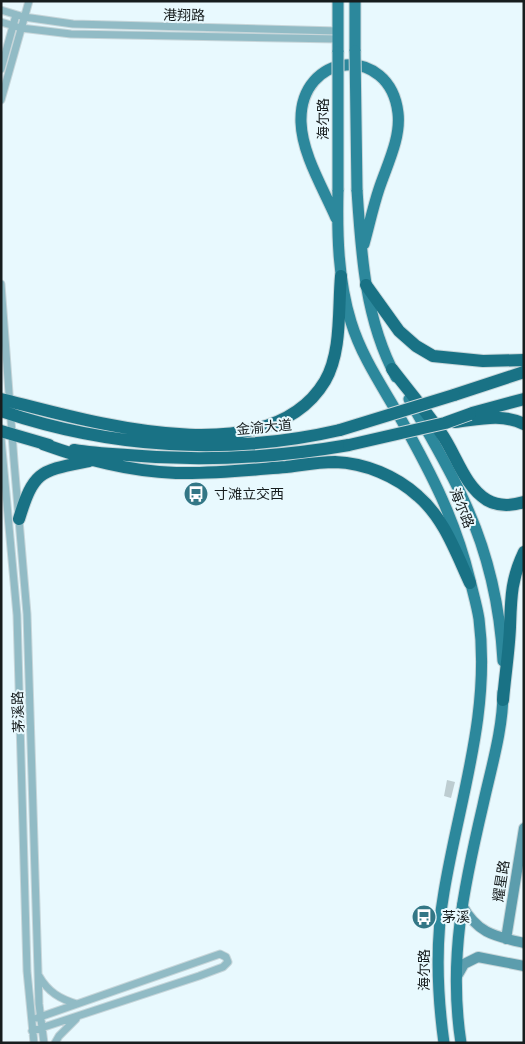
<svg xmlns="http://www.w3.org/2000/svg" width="525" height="1044" viewBox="0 0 525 1044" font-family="'Source Serif 4','Noto Sans SC',serif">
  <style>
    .building { fill: #bdcdd1 }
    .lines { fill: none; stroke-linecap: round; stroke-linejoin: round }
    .street-casing { stroke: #c7d6da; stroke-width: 9 }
    .secondary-casing { stroke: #c7d6da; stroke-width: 12 }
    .primary-casing { stroke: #c7d6da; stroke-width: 13 }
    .highway-casing { stroke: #c7d6da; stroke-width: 14 }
    .street { stroke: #91bbc5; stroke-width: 7 }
    .secondary { stroke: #5c9dad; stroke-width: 10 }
    .primary { stroke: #2c889c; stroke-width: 11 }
    .highway { stroke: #197285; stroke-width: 12 }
    .primary-bridge-casing { stroke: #c7d6da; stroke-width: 13; stroke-linecap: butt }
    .highway-bridge-casing { stroke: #c7d6da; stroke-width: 14; stroke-linecap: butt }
    .primary-bridge { stroke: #2c889c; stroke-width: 11 }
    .highway-bridge { stroke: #197285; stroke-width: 12 }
    .labels { text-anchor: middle; stroke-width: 4; stroke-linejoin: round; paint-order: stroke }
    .street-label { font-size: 14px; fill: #171d1e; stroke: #e8f9fe }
    .poi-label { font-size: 14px; fill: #171d1e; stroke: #e8f9fe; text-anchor: start }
  </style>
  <rect width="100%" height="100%" fill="#e8f9fe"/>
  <path class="building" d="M447,780L455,782L451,798L444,796Z"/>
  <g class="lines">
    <defs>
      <path id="street" d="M1,10L24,17L73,24L338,31
        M1,22L21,28L71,34L338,39
        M1,69L16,15
        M1,100L29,1
        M1,284L14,461L27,614L39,1004L44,1043
        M1,438L17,615L27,971L34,1043
        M39,976C48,992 60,999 77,1004
        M32,1031L199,976L223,967L228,962L226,957L220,954L37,1018
        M55,1043L59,1036L76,1019"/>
      <path id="secondary" d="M462,905C477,933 494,936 524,943
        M506,939L524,828
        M456,978L464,964L478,957L524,966"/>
      <path id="primary" d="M355,1V51
        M338,52V1
        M338,190C337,234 338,280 351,322C362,358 384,389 402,421C432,475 455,519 470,580C473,593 477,606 479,619C491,713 459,801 444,892C435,942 437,992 444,1043
        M357,190C361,253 365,320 396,377
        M336,218C323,188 302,154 301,122C299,51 390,44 398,113C401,138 387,165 379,189C373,207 369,226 364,244
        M409,399C428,433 449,467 465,503C488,553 500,607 503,661
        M461,1043C448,959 464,886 483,805C491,768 503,730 503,692"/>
      <path id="highway" d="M366,285L399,331L416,346L433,356L483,361L524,360
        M392,369C408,390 426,411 441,433C456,454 464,486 487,500C499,507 511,506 524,502
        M454,395L524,372
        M1,399C86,420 268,477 325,381C342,352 338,309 341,276
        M1,411C110,448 228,456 340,430
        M472,413L524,399
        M455,422C480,419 501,413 524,424
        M1,431L49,445
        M43,444C88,460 127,471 176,473C213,474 249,470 286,467C302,465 319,462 335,462C365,463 396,476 418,496C444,518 456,553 470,583
        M74,450C91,453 110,454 127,455C203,462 274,458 349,445
        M19,519C34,470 40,471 89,461
        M503,700C505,676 509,651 510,627C511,598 511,579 524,552"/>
    </defs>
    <use href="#street" class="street-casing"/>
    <use href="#secondary" class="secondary-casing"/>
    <use href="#primary" class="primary-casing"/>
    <use href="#highway" class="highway-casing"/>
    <use href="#street" class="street"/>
    <use href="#secondary" class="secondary"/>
    <use href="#primary" class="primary"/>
    <use href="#highway" class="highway"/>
    <defs>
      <path id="primary-bridge" d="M355,51L357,190
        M338,52V190"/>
      <path id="highway-bridge" d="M340,430L454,395
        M349,445L445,423L470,414"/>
    </defs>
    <use href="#primary-bridge" class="primary-bridge-casing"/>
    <use href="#highway-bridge" class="highway-bridge-casing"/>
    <use href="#primary-bridge" class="primary-bridge"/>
    <use href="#highway-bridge" class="highway-bridge"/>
  </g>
  <defs>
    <symbol id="bus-disc" viewBox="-11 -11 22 22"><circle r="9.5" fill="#337786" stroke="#e8f9fe"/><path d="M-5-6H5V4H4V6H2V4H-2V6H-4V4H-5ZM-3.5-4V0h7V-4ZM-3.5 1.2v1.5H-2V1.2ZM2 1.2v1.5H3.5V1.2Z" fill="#fff"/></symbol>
  </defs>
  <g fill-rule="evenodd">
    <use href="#bus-disc" x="182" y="480" width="28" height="28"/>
    <use href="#bus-disc" x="410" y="903" width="28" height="28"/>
  </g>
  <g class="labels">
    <g class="street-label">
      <text transform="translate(184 15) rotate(1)" y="5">港翔路</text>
      <text transform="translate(323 119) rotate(-90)" y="5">海尔路</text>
      <text transform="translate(264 427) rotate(-5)" y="5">金渝大道</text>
      <text transform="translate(462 508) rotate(68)" y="5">海尔路</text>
      <text transform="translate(18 712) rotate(-92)" y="5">茅溪路</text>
      <text transform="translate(501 881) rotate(-81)" y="5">耀星路</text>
      <text transform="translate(424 970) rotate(-90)" y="5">海尔路</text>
    </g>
    <g class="poi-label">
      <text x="214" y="499">寸滩立交西</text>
      <text x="442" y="922">茅溪</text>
    </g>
  </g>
  <rect width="525" height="1044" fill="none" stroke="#171d1e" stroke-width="5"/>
</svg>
